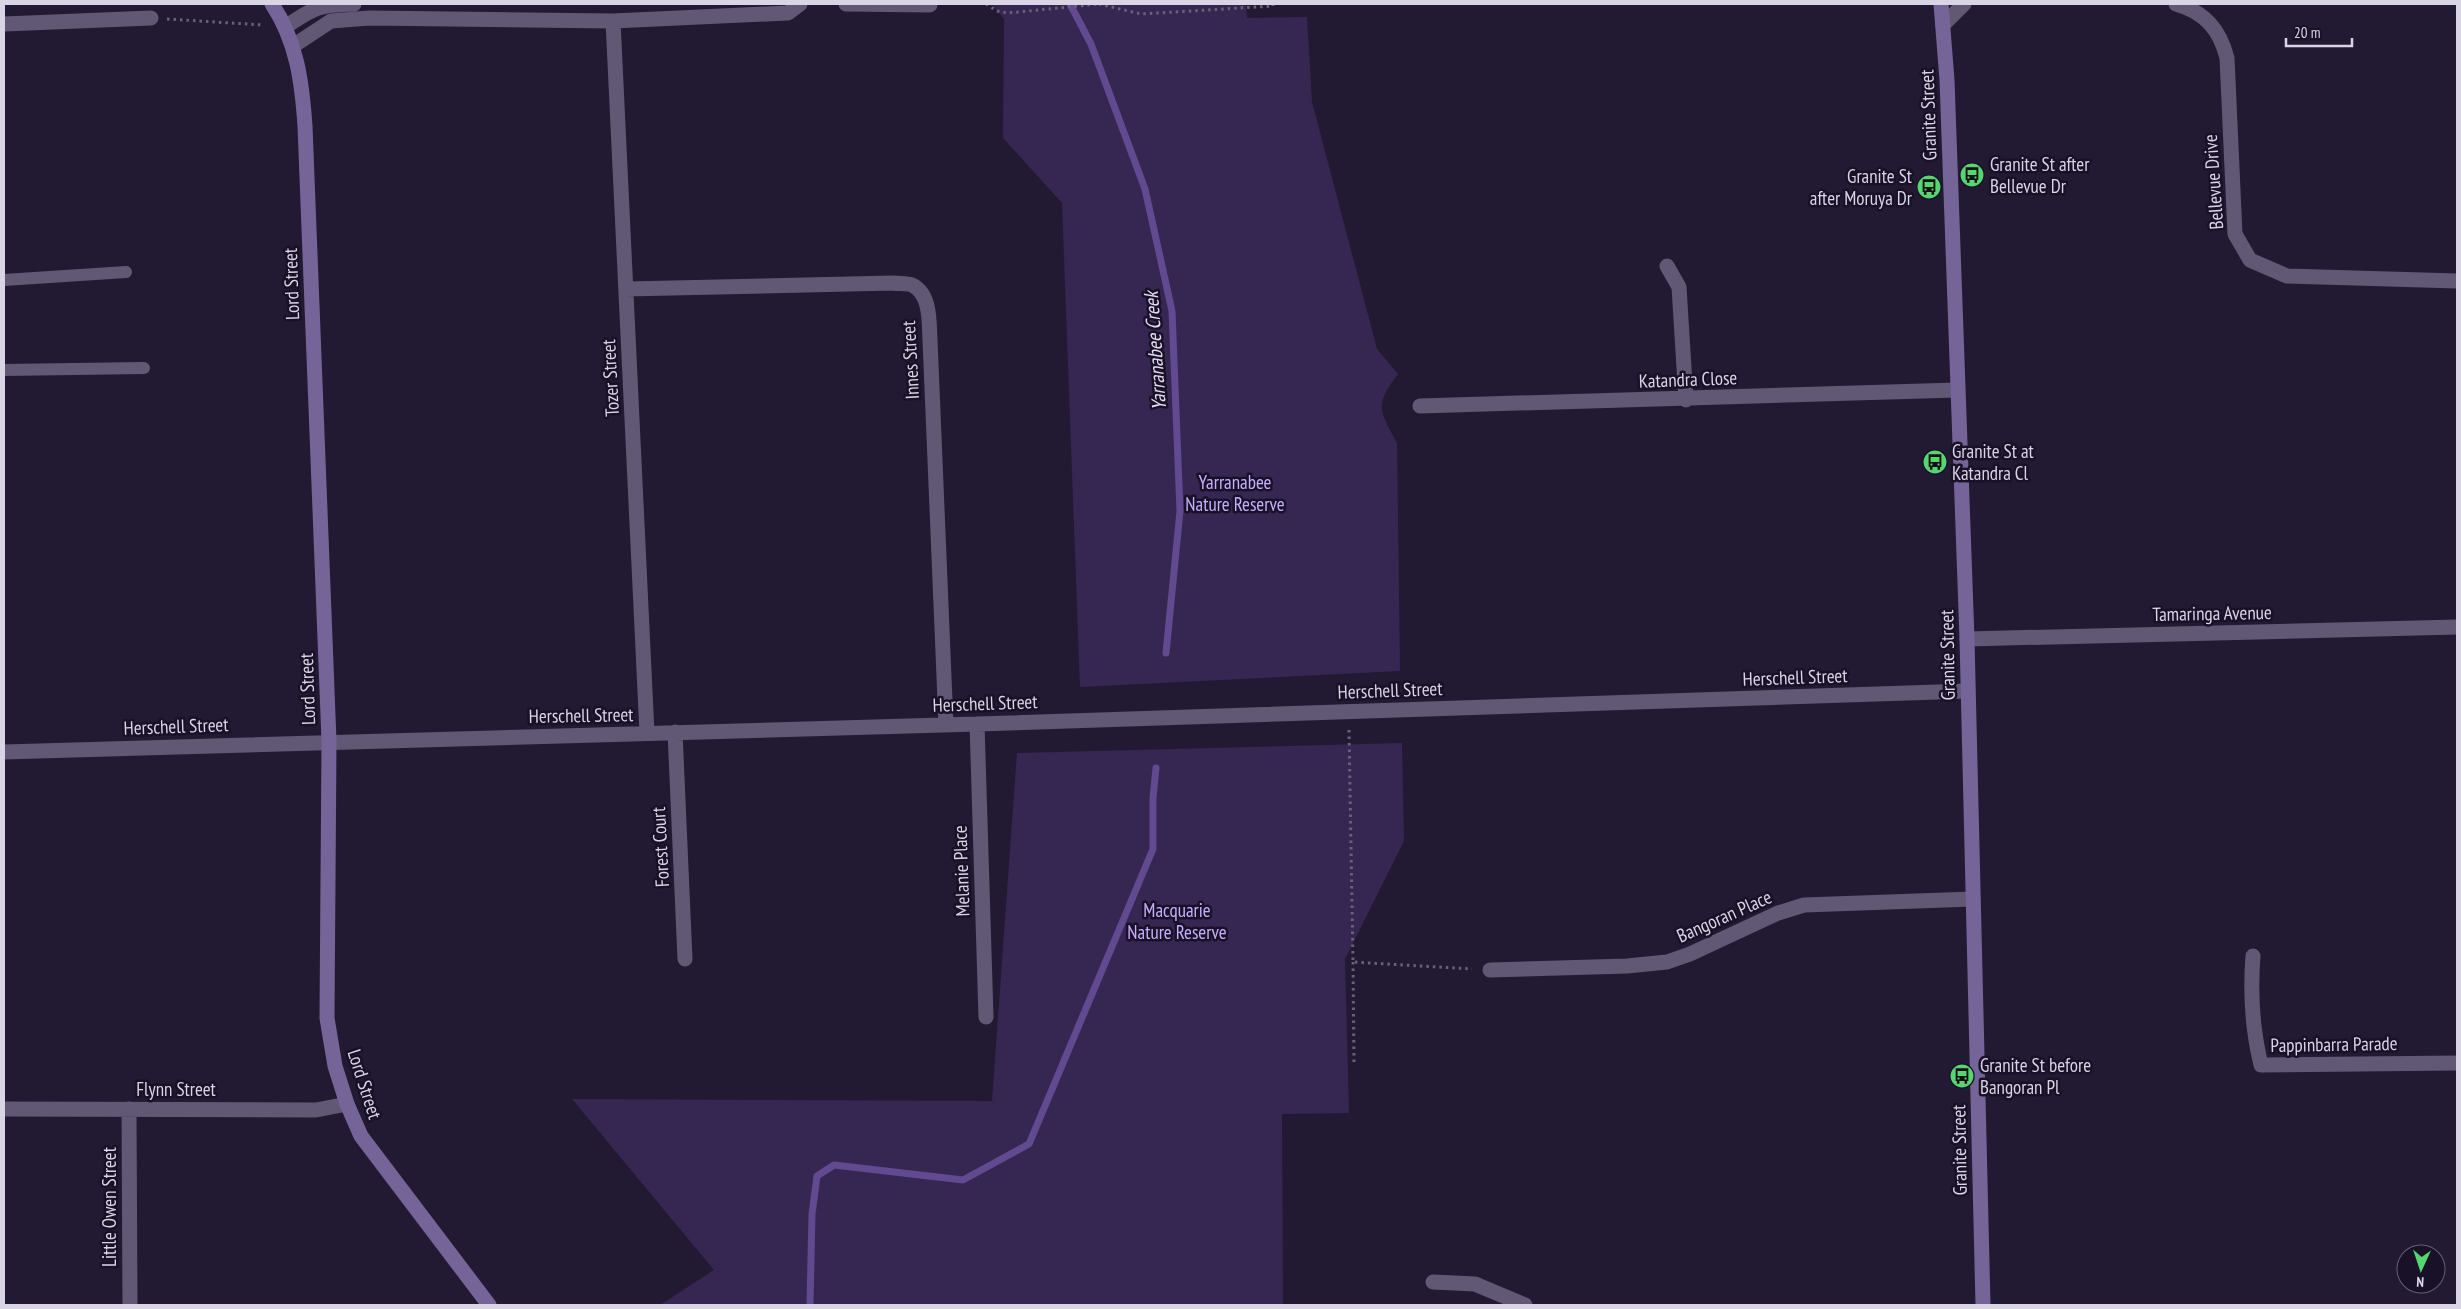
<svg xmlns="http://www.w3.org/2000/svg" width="2461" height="1309" viewBox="0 0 2461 1309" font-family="'PT Sans Narrow',sans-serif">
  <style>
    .green { fill: #362752 }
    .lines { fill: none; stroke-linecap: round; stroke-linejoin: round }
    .stream { stroke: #624a90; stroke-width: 7 }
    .path { stroke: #686277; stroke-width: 3; stroke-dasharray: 2.5 4; stroke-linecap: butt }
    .lane { stroke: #615875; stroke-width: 12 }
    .street { stroke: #615875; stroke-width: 15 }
    .secondary { stroke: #756497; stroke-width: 15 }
    .labels { text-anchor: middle; stroke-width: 5; stroke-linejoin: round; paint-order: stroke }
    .street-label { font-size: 19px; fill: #d9d5e5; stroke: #191128 }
    .poi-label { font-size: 19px; fill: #d9d5e5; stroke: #191128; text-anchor: start }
    .park-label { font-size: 19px; fill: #c7afff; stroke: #191128 }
    .water-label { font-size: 20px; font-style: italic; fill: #e2dcf1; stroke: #191128 }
  </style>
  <rect width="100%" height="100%" fill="#221a32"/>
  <path class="green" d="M992,4H1246L1247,18L1307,17L1312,102L1377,349L1398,374C1374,406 1379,409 1397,443L1400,671L1080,687L1062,203L1003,138L1004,19Z
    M1402,743L1404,841L1345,959L1349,1113L1282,1114L1283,1305H660L714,1270L572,1099L992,1101L1017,753Z"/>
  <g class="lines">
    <path class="stream" d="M1070,4L1091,44L1145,189L1172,311L1180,511L1166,653
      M810,1305L812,1214L817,1176L834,1165L963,1180L1029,1144L1153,849V798L1156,768"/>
    <path class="path" d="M986,4L997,11L1008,13L1098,4
      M1099,4L1141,14L1273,6V4
      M167,19L263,25
      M1349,730L1353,962L1472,969
      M1353,962L1354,1065"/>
    <path class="lane" d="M4,280L126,272
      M4,370L144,368"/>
    <path class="street" d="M846,4L930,5
      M2176,4C2205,12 2220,30 2227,58L2235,234L2250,260L2287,276L2457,281
      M613,21L647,733
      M4,24L151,18
      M1943,25L1964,4
      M285,27C315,7 318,5 354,4
      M293,46L331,21L369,18L613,21L788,13L800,4
      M1667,266L1679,287L1686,400
      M626,289L893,283C899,284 907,283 912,285C931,294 929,322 930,340L946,725
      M1420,406L1957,390
      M1967,639L2457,627
      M977,724L986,1017
      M675,732L685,959
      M4,752L977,724L1968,691
      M2253,956C2250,994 2252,1028 2261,1065L2457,1063
      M1490,970L1627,966L1667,962L1690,954L1778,913L1804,905L1973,899
      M4,1109L316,1110L347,1104
      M129,1109L130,1305
      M1433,1282L1475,1284L1525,1305"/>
    <path class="secondary" d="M272,4C297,42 302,82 305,126L329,741L327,1018L335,1066L347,1104L361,1136L489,1305
      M1941,4L1947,80L1967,639L1983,1305"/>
  </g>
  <defs>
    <symbol id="bus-disc" viewBox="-11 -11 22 22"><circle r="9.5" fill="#56d671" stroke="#191128"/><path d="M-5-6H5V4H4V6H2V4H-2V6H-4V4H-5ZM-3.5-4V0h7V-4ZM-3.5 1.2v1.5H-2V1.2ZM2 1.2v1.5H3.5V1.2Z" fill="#111"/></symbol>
  </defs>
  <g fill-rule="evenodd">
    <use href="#bus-disc" x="1958" y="161" width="28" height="28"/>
    <use href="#bus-disc" x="1915" y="173" width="28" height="28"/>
    <use href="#bus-disc" x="1921" y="448" width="28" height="28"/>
    <use href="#bus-disc" x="1948" y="1062" width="28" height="28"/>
  </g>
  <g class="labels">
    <g class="street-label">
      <text transform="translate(1928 115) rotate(-92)" y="7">Granite Street</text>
      <text transform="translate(2213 182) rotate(-94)" y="7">Bellevue Drive</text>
      <text transform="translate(291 284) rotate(-92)" y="7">Lord Street</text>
      <text transform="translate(910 360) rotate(-93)" y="7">Innes Street</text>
      <text transform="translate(610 378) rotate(-93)" y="7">Tozer Street</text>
      <text transform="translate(1688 379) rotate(-2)" y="7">Katandra Close</text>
      <text transform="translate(2212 613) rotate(-1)" y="7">Tamaringa Avenue</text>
      <text transform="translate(1947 655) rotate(-91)" y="7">Granite Street</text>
      <text transform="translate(1795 677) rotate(-2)" y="7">Herschell Street</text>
      <text transform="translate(307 689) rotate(-92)" y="7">Lord Street</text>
      <text transform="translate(1390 690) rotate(-2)" y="7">Herschell Street</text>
      <text transform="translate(985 703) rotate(-2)" y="7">Herschell Street</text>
      <text transform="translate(581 715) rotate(-1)" y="7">Herschell Street</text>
      <text transform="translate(176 726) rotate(-2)" y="7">Herschell Street</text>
      <text transform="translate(660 847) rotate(-93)" y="7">Forest Court</text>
      <text transform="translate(961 871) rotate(-92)" y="7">Melanie Place</text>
      <text transform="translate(1724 916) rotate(-24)" y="7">Bangoran Place</text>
      <text transform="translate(2334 1044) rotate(-1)" y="7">Pappinbarra Parade</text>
      <text transform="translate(365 1084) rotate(72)" y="7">Lord Street</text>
      <text x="176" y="1096">Flynn Street</text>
      <text transform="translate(1959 1150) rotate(-91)" y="7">Granite Street</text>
      <text transform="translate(109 1207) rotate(-90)" y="7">Little Owen Street</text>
    </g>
    <g class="poi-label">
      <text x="1990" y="171">Granite St after<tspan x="1990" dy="22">Bellevue Dr</tspan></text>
      <text x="1912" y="183" text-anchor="end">Granite St<tspan x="1912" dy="22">after Moruya Dr</tspan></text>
      <text x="1952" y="458">Granite St at<tspan x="1952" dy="22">Katandra Cl</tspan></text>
      <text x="1980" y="1072">Granite St before<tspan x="1980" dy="22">Bangoran Pl</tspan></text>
    </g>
    <g class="park-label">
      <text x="1235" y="489">Yarranabee<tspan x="1235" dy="22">Nature Reserve</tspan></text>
      <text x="1177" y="917">Macquarie<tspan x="1177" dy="22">Nature Reserve</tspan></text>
    </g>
    <g class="water-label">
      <text transform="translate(1155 351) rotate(-94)" y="7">Yarranabee Creek</text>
    </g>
  </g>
  <rect width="2461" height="1309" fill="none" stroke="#d9d5e5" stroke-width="10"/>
  <g transform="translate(2421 1269) rotate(183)"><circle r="24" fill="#191128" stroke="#665f74"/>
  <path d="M0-4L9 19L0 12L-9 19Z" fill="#56d671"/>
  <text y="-8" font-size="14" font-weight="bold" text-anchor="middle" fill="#d9d5e5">N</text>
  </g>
  <path d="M2286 38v8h66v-8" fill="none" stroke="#d9d5e5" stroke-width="2.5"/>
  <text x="2294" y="38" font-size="15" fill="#d9d5e5" stroke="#191128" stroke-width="4" paint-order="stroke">20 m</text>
</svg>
